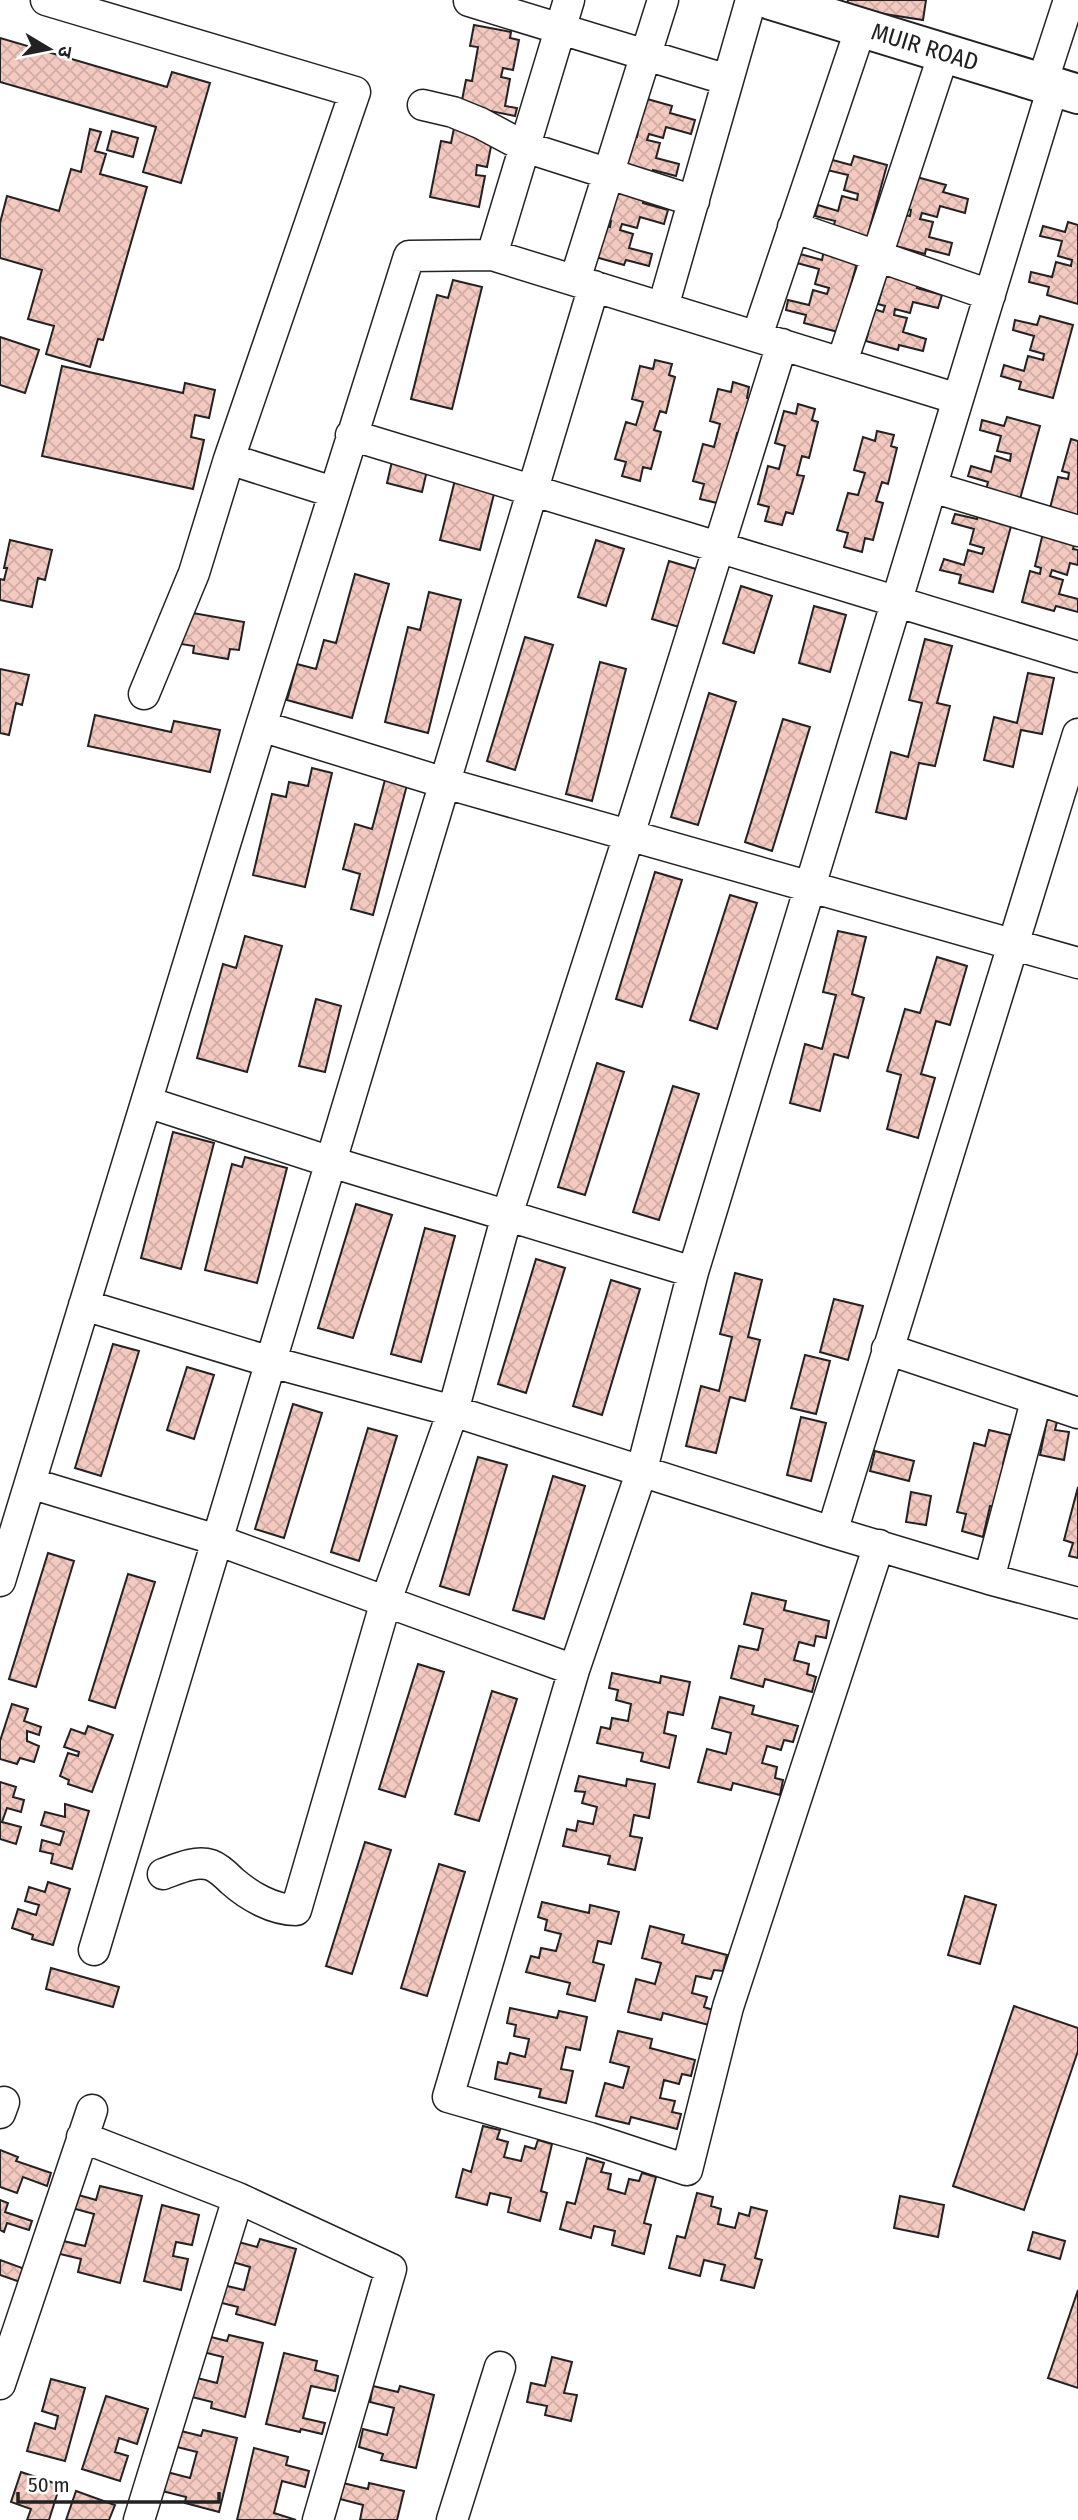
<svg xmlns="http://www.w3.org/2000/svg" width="1078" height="2520" viewBox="0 0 1078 2520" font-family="'Fira Sans Condensed','Noto Sans Devanagari',sans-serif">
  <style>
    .building { fill: url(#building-cross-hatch); stroke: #222; stroke-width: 2 }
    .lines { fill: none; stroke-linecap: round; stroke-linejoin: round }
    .minor-casing { stroke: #222; stroke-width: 33 }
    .major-casing { stroke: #222; stroke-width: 42 }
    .minor { stroke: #fff; stroke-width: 30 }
    .major { stroke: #fff; stroke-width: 38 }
    .labels { text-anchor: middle; stroke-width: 5; stroke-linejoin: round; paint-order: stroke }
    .street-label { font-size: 24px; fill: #222; stroke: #fff }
  </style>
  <defs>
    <pattern id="building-cross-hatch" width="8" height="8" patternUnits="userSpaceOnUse" patternTransform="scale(1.75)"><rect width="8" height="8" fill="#f3c9c0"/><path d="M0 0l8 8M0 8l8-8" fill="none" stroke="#d0aca5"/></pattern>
  </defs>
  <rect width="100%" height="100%" fill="#fff"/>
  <path class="building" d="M848,0H926L923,20L846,8Z
    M474,25L511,32L510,38L519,40L513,70L503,68L501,77L510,79L505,106L517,108L515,116L461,105L466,80L472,81L478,47L470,46Z
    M0,38L167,87L172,72L210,83L181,183L143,172L156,127L0,82Z
    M640,97L672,106L670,113L695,120L691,134L666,127L663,138L649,134L647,140L660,143L656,158L679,164L676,176L653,170L652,175L619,166L627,135L637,137L638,131L631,129Z
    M455,123L493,136L487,167L477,165L476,175L485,176L479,207L430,197L441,141L451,143Z
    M90,129L101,132L95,151L106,154L100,174L147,187L103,340L98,339L90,367L46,354L54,326L28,319L42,270L0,258V223L7,196L59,211L71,169L81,172Z
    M112,131L138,138L133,157L107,150Z
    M854,156L887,165L867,238L833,229L835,221L815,216L818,205L838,211L842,196L857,200L858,194L844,190L848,175L827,170L829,159L851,165Z
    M913,176L946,185L943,192L968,199L965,213L940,206L937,217L922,213L920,219L933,222L929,237L952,243L949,255L926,249L925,254L892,245L900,214L910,216L911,210L905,208Z
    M613,187L645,196L643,203L668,210L664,224L640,217L637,228L622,224L620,230L633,234L629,248L652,254L649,266L626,260L624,265L592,256L600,225L610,227L611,221L604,220Z
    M1068,222L1078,225V304L1047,295L1049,287L1029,282L1031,272L1052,277L1056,262L1071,266L1072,260L1058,256L1062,241L1040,236L1043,226L1065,232Z
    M824,250L858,259L838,332L804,323L806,315L786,310L788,300L809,305L813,290L827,294L829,288L815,284L819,269L797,263L800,254L822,260Z
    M887,272L919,281L917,288L942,295L938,308L913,302L910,313L895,309L894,315L907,318L903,332L926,339L923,351L899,345L898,350L866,341L874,309L883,312L885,306L878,304Z
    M453,280L482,287L452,409L411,399L437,295L448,298Z
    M1040,316L1073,325L1053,398L1019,389L1021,382L1001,376L1004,365L1024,371L1028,356L1043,360L1044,354L1030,350L1034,336L1013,330L1015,320L1037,325Z
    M0,337L39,350L25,393L0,385Z
    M655,360L672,364L669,375L675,377L666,413L660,411L654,430L661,432L651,469L643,467L640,481L622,476L626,462L615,459L626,422L636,425L643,402L632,399L640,366L653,369Z
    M62,366L183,393L185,383L215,390L209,418L195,415L191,437L204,440L193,489L42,456Z
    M733,382L749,387L747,398L753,399L744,435L737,433L732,453L739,454L728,492L721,490L717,503L700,499L704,484L693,481L703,444L714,447L720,424L710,421L718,389L731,392Z
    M798,404L815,409L812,420L818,422L809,458L802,456L797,475L804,476L793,514L786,512L782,525L765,521L769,507L758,504L768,466L779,469L785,446L775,443L784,411L796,414Z
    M1007,417L1040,426L1020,499L986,490L988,482L968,476L971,466L991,472L995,456L1010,461L1011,454L997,451L1001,436L980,430L982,420L1004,426Z
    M877,431L894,435L891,446L897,448L888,484L882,482L876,501L883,503L873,540L865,538L862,552L844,547L848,533L837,530L848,493L858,495L865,473L854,470L863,437L875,441Z
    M1071,439L1078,441V516L1050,508L1058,477L1068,479L1069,473L1062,471Z
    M393,457L428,466L422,492L387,483Z
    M455,480L495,490L480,550L440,540Z
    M979,510L1013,519L993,592L959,583L961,575L940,570L944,559L964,565L968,550L982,554L984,548L970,544L974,529L952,523L955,514L977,519Z
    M1043,533L1075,542L1073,549L1078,550V565L1070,563L1067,575L1052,570L1050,576L1063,580L1059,594L1078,599V612L1056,606L1054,611L1022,602L1030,571L1040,574L1041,568L1035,566Z
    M10,540L52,550L45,580L38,578L32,607L0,600V579L4,580L7,568H4Z
    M596,540L624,549L606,606L578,597Z
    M669,561L696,569L679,627L652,619Z
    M355,574L389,584L352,718L287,700L297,664L316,669L324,640L336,643Z
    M741,586L772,596L754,653L723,643Z
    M429,592L461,600L428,733L385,722L408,627L420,630Z
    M814,606L846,615L830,672L799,663Z
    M187,612L244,622L239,650L230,649L228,659L193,653L194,646L181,644Z
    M525,637L553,645L515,770L487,761Z
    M925,639L952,646L937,703L950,706L935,766L919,763L906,819L876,812L891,752L908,757L922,703L909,700Z
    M600,662L626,669L592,801L566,794Z
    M0,669L29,675L22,705L16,703L9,735L0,733Z
    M1028,673L1054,678L1042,734L1021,730L1013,767L984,760L994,717L1017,723Z
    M709,693L736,702L698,825L671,817Z
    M95,715L171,732L174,721L220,730L210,772L88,746Z
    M783,719L810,727L772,851L745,842Z
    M312,768L332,773L305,887L253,875L272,794L286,797L289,782L308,786Z
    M386,776L408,781L373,915L351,909L360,874L343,869L355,824L372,829Z
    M655,872L682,880L642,1007L616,999Z
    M730,895L757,903L717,1029L690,1020Z
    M838,931L866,937L852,994L864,998L848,1058L834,1054L820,1111L790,1103L805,1044L822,1049L836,995L823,992Z
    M245,936L282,946L247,1072L197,1058L223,964L236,968Z
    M937,957L967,966L950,1025L936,1021L921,1074L935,1078L918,1138L887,1129L901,1075L887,1071L905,1009L920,1013Z
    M316,999L341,1006L325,1072L299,1066Z
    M597,1063L624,1072L585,1195L558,1187Z
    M673,1086L699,1094L659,1220L633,1212Z
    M173,1132L214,1143L181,1269L141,1258Z
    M245,1157L287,1168L257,1283L205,1270L232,1164L242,1167Z
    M356,1204L392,1215L353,1338L318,1328Z
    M425,1228L455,1236L421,1362L391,1354Z
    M536,1259L565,1268L526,1393L498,1384Z
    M735,1273L762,1280L748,1337L760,1340L745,1401L730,1397L716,1453L686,1446L701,1386L719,1391L732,1337L720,1334Z
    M611,1280L640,1289L602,1415L573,1406Z
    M834,1299L863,1306L848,1360L820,1352Z
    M113,1344L139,1351L101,1476L75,1468Z
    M805,1355L830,1361L816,1414L791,1408Z
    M187,1367L214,1375L194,1439L167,1430Z
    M293,1404L322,1413L284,1538L255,1529Z
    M1048,1415L1058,1417L1055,1430L1069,1432L1064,1460L1040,1455Z
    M801,1417L826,1423L811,1481L787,1475Z
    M368,1428L397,1436L359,1561L331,1552Z
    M989,1430L1010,1435L1003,1464L1009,1466L998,1508L990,1506L983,1537L962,1531L966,1514L957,1512L974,1443L985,1446Z
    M875,1451L914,1461L909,1481L870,1471Z
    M478,1457L507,1465L469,1595L440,1586Z
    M553,1476L585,1486L544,1619L513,1610Z
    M1078,1487V1558L1069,1556L1073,1543L1064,1540Z
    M911,1492L931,1496L926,1525L906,1522Z
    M48,1553L74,1561L36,1687L9,1679Z
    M128,1574L155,1582L115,1708L89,1700Z
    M752,1593L786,1601L784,1610L829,1621L826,1638L816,1636L814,1646L799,1642L794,1660L809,1664L807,1674L816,1677L812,1692L765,1679L763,1687L731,1678L739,1646L758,1650L763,1629L744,1624Z
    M418,1664L444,1672L405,1797L379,1789Z
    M612,1673L660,1683L661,1676L690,1682L683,1715L668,1712L664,1733L676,1736L669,1768L641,1761L643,1753L597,1743L601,1727L610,1729L612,1718L628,1721L631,1704L616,1700L618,1690L609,1688Z
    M492,1691L517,1699L479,1821L455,1814Z
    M720,1697L754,1706L752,1714L798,1726L793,1742L784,1740L781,1750L767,1746L762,1763L777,1767L775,1778L783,1780L780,1795L733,1783L731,1790L698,1782L707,1749L726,1754L731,1733L712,1728Z
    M12,1704L28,1709L24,1721L41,1727L39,1735L27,1731V1741L39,1746L34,1762L20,1758L17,1764L0,1759V1741Z
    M88,1726L113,1735L92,1792L68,1784L69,1780L60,1776L68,1753L78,1756L79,1752L64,1747L71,1729L85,1734Z
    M579,1776L626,1786L627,1779L655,1784L649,1818L634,1815L630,1836L642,1838L635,1870L608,1864L610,1856L563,1846L567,1829L576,1831L578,1821L593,1824L597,1807L582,1803L585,1792L575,1791Z
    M0,1782L16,1787L13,1797L24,1800L21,1812L7,1808L2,1822L21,1827L16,1844L0,1839Z
    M65,1804L89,1811L72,1869L51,1863L53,1854L40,1851L42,1840L60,1845L64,1832L41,1825L45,1812L65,1817Z
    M365,1842L391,1850L352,1974L326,1966Z
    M439,1864L465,1872L427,1996L401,1988Z
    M48,1882L70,1889L53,1945L32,1939L33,1935L12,1928L18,1909L36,1915L39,1905L25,1901L29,1887L45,1892Z
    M965,1896L996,1905L980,1964L948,1955Z
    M542,1902L589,1913L590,1905L619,1912L611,1944L598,1941L593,1962L604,1965L595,2001L567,1994L570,1983L526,1972L531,1956L539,1958L541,1948L556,1951L561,1934L545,1930L547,1920L538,1917Z
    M650,1926L684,1935L682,1943L727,1955L723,1971L714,1970L711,1979L696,1976L692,1993L707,1997L704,2007L713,2010L709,2025L663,2013L661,2020L628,2012L636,1979L655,1984L661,1963L642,1958Z
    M51,1968L119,1987L113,2007L46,1989Z
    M1014,2006L1078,2028V2051L1024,2210L953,2186Z
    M510,2008L557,2018L559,2011L587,2017L580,2050L566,2047L561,2069L573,2071L566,2103L539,2097L541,2089L495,2079L498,2062L507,2064L510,2053L525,2057L529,2039L514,2036L516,2025L507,2023Z
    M618,2031L652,2039L650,2048L695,2060L691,2076L682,2074L679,2084L664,2080L660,2098L675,2101L672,2112L681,2114L677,2129L631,2117L629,2124L596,2116L605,2083L623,2088L629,2067L610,2062Z
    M483,2126L500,2130L497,2139L508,2142L504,2157L521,2161L525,2146L535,2149L538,2140L552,2144L541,2191L547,2193L540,2221L508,2212L511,2198L490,2193L487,2205L456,2197L463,2169L471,2172Z
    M0,2150L18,2157L16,2161L51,2173L47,2186L23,2177L17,2193L0,2187Z
    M587,2158L604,2163L601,2172L611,2174L608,2189L625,2194L629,2179L639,2181L642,2173L656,2177L644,2223L651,2225L644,2254L612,2245L615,2231L594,2226L591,2238L560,2229L567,2202L575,2204Z
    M100,2186L142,2196L120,2283L78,2272L81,2259L56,2253L59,2240L85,2246L94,2214L72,2208L75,2194L96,2200Z
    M697,2193L713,2197L711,2206L721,2209L718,2224L735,2228L739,2213L749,2216L751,2207L767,2211L755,2258L762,2260L754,2288L721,2280L725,2265L704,2260L700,2276L669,2268L677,2236L685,2238Z
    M900,2196L944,2205L938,2237L894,2228Z
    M0,2200L8,2203L5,2212L32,2221L29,2230L7,2223L4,2232L0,2230Z
    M162,2205L199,2215L192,2245L176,2242L173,2256L188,2259L181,2290L144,2281Z
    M1033,2232L1065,2241L1060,2259L1028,2250Z
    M260,2239L296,2249L275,2325L236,2314L238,2307L218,2302L223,2285L244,2290L250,2267L229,2261L235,2241L257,2247Z
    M0,2260L25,2269L20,2282L0,2275Z
    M1078,2290V2388L1048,2378Z
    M203,2335L227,2341L229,2335L263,2343L245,2417L211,2408L212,2402L188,2396L193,2377L217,2383L223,2357L199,2351Z
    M284,2353L317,2361L315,2370L338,2376L335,2391L311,2386L303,2418L325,2423L322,2434L301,2429L300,2432L266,2424Z
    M552,2357L572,2362L564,2393L577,2395L571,2421L545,2415L547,2406L527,2402L531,2383L545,2386Z
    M51,2379L85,2388L65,2461L27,2451L35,2423L55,2429L58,2416L42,2411Z
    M373,2386L398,2392L400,2386L434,2395L416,2468L381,2460L383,2454L359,2447L363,2429L387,2435L394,2408L370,2402Z
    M106,2396L148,2409L137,2444L119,2438L115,2452L128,2456L120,2481L82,2469Z
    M177,2430L201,2436L203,2430L237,2438L219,2512L185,2503L186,2497L162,2491L167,2472L190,2478L197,2452L173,2446Z
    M254,2448L288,2457L286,2465L309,2471L305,2487L282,2481L274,2513L296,2520H237Z
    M21,2472L60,2485L49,2520H27L31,2509L11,2502Z
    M343,2483L368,2489L369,2483L404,2491L397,2520H360L363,2505L340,2499Z
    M76,2491L115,2505L109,2520H66Z"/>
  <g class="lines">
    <defs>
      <path id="minor" d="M46,0L355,92L229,459L194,573L144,694
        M569,0L492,255L958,399L1053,87
        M469,1L728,80
        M1042,83L1069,0
        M423,105L453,112L480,123L525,147L694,201
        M793,227L990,295
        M575,280L663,0
        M663,307L751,0
        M757,336L861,27
        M842,362L944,53
        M351,435L1078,657
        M229,459L333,492
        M932,487L1078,531
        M261,726L445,783L1078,963
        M147,1102L331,1162L693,1272
        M84,1305L271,1362L453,1411L832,1532L989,1579L1078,1603
        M887,1349L1078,1413
        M30,1483L217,1540L574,1670
        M832,1532L1078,734
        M879,1545L728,2007L687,2170L590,2138L448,2097L574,1670L641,1473L693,1272L958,399
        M989,1579L1036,1401
        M0,1581L261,726L409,256L492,255
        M163,1874C177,1869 195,1860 211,1865C219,1868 226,1875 232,1881C249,1896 273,1910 296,1910L386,1601L453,1411L507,1215L629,835L782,344
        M94,1950L594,286
        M0,2113L4,2102
        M82,2137L238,2198L391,2269L318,2520
        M0,2384L92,2110
        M139,2520L238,2198
        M452,2520L500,2367"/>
      <g id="major">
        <path id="s1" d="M771,0L1078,94"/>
      </g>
    </defs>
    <use href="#minor" class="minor-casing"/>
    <use href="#major" class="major-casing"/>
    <use href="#minor" class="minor"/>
    <use href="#major" class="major"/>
  </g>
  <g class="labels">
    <g class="street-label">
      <text dy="8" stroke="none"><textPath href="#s1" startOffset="161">MUIR ROAD</textPath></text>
    </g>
  </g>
  <g transform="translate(49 49) rotate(100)" stroke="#ffffff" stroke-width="5" paint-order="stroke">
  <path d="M0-5L12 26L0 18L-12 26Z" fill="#222222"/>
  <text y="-10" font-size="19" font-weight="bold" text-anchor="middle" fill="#222222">उ</text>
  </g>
  <path d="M18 2492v10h201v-10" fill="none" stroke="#222222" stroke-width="3.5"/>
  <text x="28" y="2492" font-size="21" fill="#222222" stroke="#ffffff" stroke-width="5" paint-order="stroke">50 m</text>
</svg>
